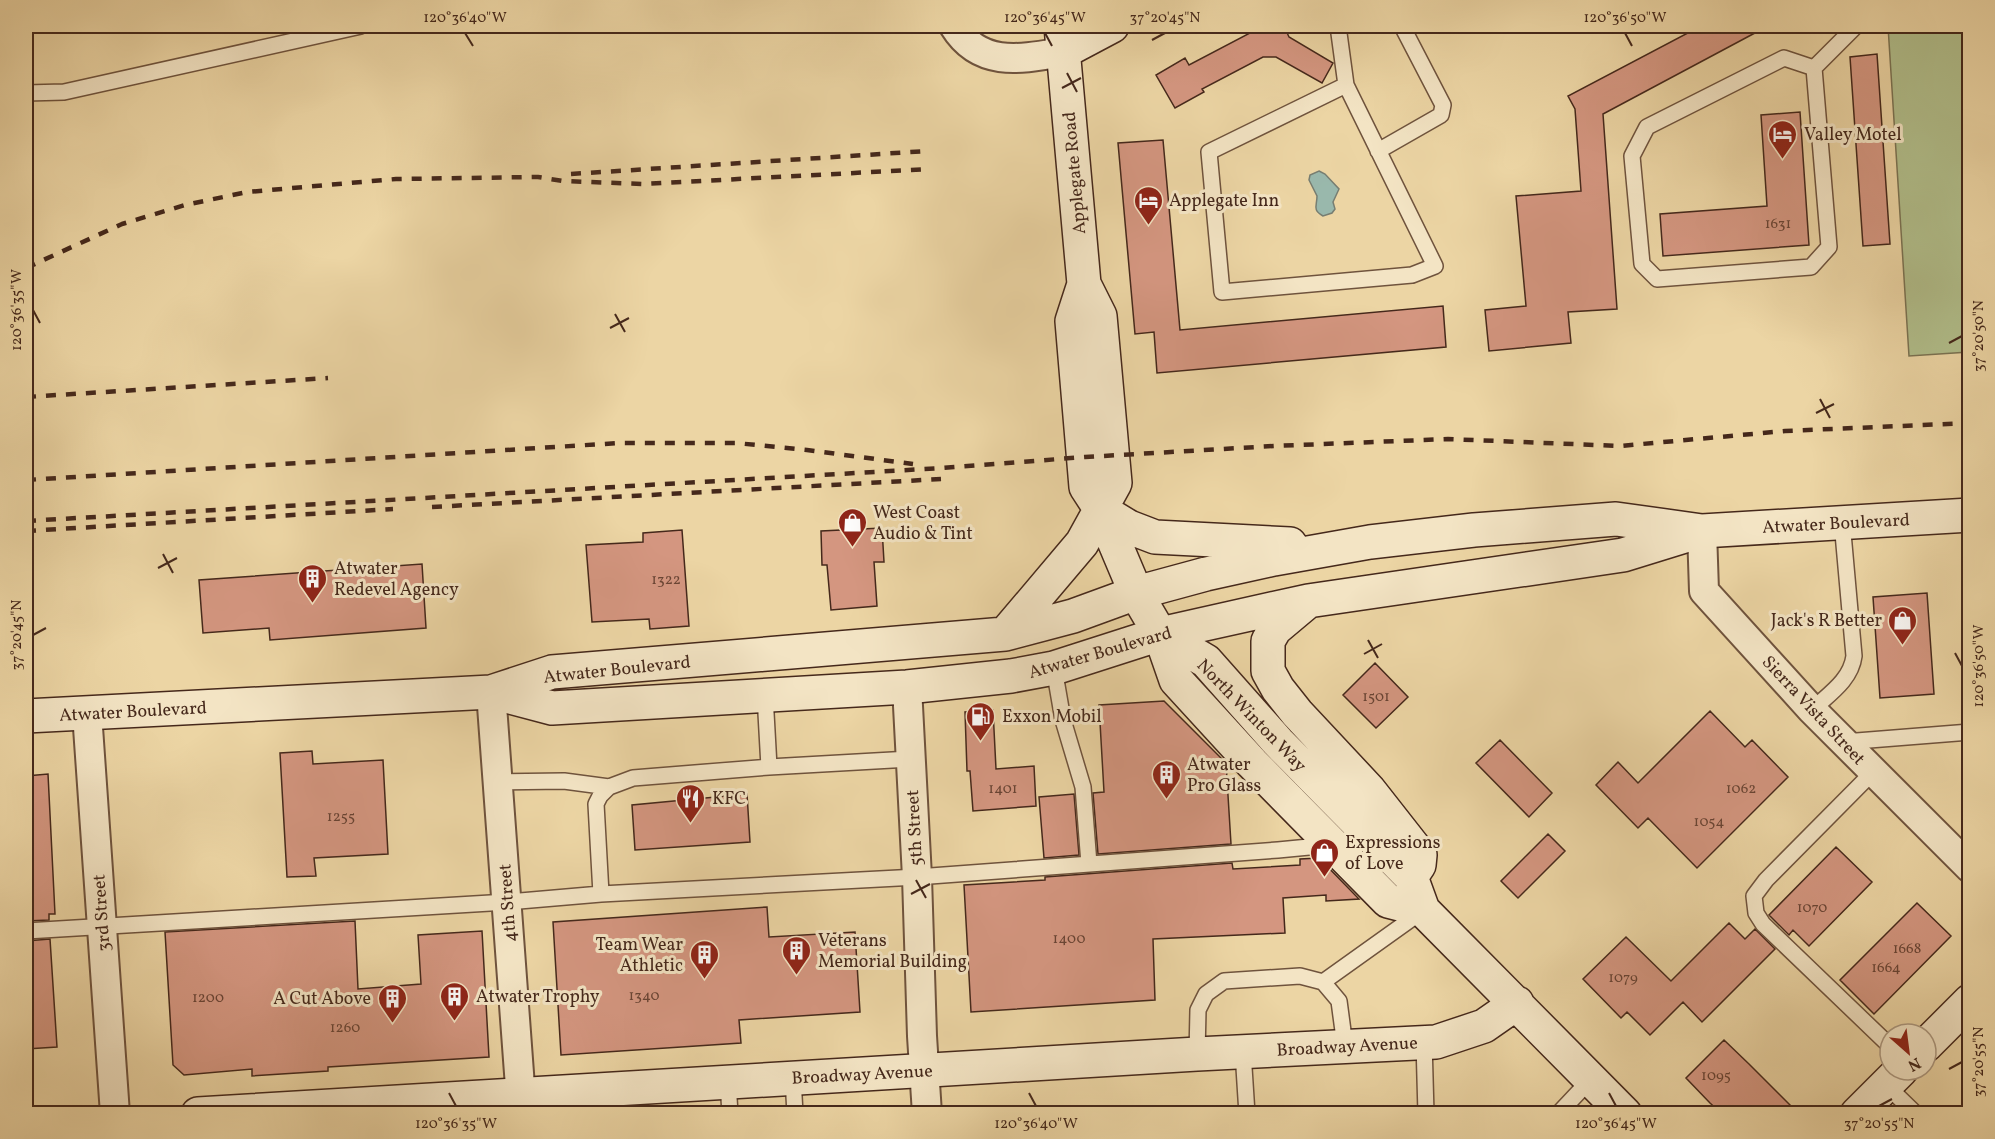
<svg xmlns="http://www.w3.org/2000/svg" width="1995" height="1139" viewBox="0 0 1995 1139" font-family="Vollkorn,serif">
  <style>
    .green { fill: #b1be8b; stroke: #7b7353; stroke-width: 1.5 }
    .water { fill: #99b8ac; stroke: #777e72; stroke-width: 1.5 }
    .building { fill: #d49680; stroke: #45281b; stroke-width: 1.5 }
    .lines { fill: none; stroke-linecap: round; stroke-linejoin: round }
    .lane-casing { stroke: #6f533d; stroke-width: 18 }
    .street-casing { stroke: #6f533d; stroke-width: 32 }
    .secondary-casing { stroke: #45281b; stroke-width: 36 }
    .lane { stroke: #f3e4c4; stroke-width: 15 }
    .street { stroke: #f3e4c4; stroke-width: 28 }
    .secondary { stroke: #f3e4c4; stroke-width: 33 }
    .rail { stroke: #45281b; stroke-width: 4.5; stroke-dasharray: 10 10; stroke-linecap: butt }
    .ticks { fill: none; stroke: #45281b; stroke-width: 2 }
    .labels { text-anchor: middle; stroke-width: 6; stroke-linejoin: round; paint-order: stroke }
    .number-label { font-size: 15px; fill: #694434 }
    .poi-label { font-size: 18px; fill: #45281b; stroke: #f3e4c4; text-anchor: start }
    .street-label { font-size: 18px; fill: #45281b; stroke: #f3e4c4 }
    .neatline { fill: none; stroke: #45281b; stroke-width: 2 }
    .ticks-label { font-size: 15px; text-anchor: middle; fill: #45281b }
  </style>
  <rect width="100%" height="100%" fill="#ecd5a4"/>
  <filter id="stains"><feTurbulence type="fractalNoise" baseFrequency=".00333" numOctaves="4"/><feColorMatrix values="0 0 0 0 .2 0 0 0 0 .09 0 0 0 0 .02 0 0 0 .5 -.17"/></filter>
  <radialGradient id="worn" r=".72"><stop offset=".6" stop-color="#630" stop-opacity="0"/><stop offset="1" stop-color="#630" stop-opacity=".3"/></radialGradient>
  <path class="green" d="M1888,26H1969V352L1909,356Z"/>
  <path class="water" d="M1319,171L1325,174L1339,189L1333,202L1335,209L1332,213L1323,216C1312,210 1317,206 1317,196L1309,180L1310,175Z"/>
  <path class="building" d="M1249,26H1284L1289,37L1333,63L1322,83L1276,57H1263L1202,89L1204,92L1175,108L1156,75L1185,58L1189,65L1252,32Z
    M1701,26H1768L1603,114L1617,309L1568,312L1571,343L1489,351L1485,310L1526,306L1516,196L1581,191L1575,109L1568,96Z
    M1877,54L1890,244L1863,246L1850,57Z
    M1800,112L1809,245L1663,256L1660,214L1767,206L1761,115Z
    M1163,140L1180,330L1443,306L1446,347L1157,373L1154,332L1135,334L1118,143Z
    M882,528L884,562H874L877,606L831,610L827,565H822L821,531Z
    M682,530L689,626L650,629L649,619L592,622L586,545L643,542V533Z
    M422,564L426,628L270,640L269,628L203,633L199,580Z
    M1927,593L1934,694L1880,698L1873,597Z
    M1375,663L1408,697L1376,728L1343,695Z
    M1164,701L1226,763L1231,844L1098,854L1093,793L1104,792L1099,705Z
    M993,710L996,769L1034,766L1036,806L973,811L970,771H967L965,712Z
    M1710,711L1745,747L1752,740L1788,777L1697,868L1648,818L1638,828L1596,785L1618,762L1638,783Z
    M1500,740L1552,793L1529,817L1476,763Z
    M312,751L313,764L383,760L388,854L314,858L316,876L287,877L280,753Z
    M48,774L55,914H49V920L26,921V776Z
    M747,794L750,842L635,850L632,805Z
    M1074,794L1079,855L1044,858L1039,797Z
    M1548,834L1565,851L1518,898L1501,881Z
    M1836,847L1872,882L1809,946L1793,930L1789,935L1769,915Z
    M1319,858L1359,899L1326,901V895L1283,898L1285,933L1153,939L1155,1000L971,1012L964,885L1045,880V877L1232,863L1233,869L1300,865V859Z
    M1917,903L1951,936L1874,1014L1840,980Z
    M767,907L769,937L855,932L860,1012L739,1020L741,1043L561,1055L553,922Z
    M355,921L358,989L421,984L418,935L482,931L489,1057L328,1067V1071L252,1076V1069L184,1075L173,1065L165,932Z
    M1729,923L1745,939L1755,929L1775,949L1702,1022L1683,1002L1650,1035L1627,1012L1621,1018L1583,979L1626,937L1671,981Z
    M50,939L57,1047L26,1049V941Z
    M1724,1040L1749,1064L1798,1113H1721L1710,1103L1686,1078Z"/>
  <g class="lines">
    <defs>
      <path id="lane" d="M1338,26L1346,85L1435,266L1412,275L1222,292L1209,152L1346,85
        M1784,58L1814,68L1829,247L1811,267L1657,279L1642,264L1632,156L1647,127Z
        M1814,68L1856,26
        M26,93L64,92L361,26
        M1378,151L1441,115L1443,105L1402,26
        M1054,668L1063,720L1083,787L1089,864
        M765,695L769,767L910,759
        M1812,710C1829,694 1851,680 1854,656L1842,522
        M1844,742L1970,732
        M1873,772L1766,880L1754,896L1756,913L1763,924L1890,1046
        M499,782L564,781L609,787
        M601,894L596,804L600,796L609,787L633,778L769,767
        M26,931L507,902L601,894L917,877L1278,850L1309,847L1328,841
        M1323,982L1421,912
        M1424,1042L1426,1114
        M1243,1052L1247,1114
        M1197,1054L1198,1010L1206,994L1224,981L1300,976L1323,982L1339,1001L1345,1046
        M793,1078L795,1114
        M728,1082L730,1114
        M1886,1085L1916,1114
        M1556,1114L1560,1112L1591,1079"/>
      <path id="street" d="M954,26C980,68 1021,59 1063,52
        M1702,531L1704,591L1812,710L1970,868
        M907,687L917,877L922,1036L927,1114
        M491,692L522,1114
        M87,713L115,1114"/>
      <path id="secondary" d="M1063,52L1112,26
        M1084,284L1072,321L1086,487L1101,510L1136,593L1160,634L1176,680L1252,763L1388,901L1423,910
        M1101,510L1129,527L1155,537L1290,544
        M1306,603L1275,629L1268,641V671L1278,689L1297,713L1369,790L1420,855L1419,865L1411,877
        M1005,634L1082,543L1115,483L1100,316L1084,284L1061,26
        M1160,634L1206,661L1278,742L1411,877L1423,910L1625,1114
        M491,692L552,708L907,687L1011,676L1054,668L1160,634L1308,601L1623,555L1691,534
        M26,716L491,692L552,672L1005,634L1073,616L1136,593L1206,574L1274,559L1370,542L1474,530L1616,519L1702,531L1970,515
        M1926,1045L1970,1001
        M198,1114L1197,1054L1436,1042L1484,1026L1517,1003
        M1857,1114L1901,1070"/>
    </defs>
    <use href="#lane" class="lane-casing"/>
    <use href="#street" class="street-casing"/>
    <use href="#secondary" class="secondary-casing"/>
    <use href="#lane" class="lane"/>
    <use href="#street" class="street"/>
    <use href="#secondary" class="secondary"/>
    <path class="rail" d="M571,174L927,151
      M26,268L122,224L185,205L247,192L396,179L538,177L563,181L643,184L930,169
      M26,397L328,378
      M26,480L619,443H736L807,450L913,464
      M432,507L941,479
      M26,521L942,468L1085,457L1274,446L1448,439L1620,446L1785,431L1970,423
      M26,531L393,509"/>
  </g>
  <path class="ticks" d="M465,33L473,46M1045,33L1052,46M1625,33L1632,46M1152,40L1165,33M1067,73L1077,92M1062,88L1081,78M33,310L40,323M615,314L625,332M610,328L629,318M1949,343L1962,336M1820,399L1830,418M1816,413L1834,404M163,554L173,573M158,568L177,558M33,635L46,628M1368,640L1378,658M1955,653L1962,666M1364,654L1382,644M916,880L926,898M911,894L930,884M1949,1069L1962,1062M449,1093L456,1106M1029,1093L1036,1106M1609,1093L1616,1106M1879,1106L1892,1099"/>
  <defs>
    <symbol id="hotel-pin" viewBox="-11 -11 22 30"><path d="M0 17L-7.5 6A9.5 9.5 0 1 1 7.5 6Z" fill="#8f2418" stroke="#f3e4c4"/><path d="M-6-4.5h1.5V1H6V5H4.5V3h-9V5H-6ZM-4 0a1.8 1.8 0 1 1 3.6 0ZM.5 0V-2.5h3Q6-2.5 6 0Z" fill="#fff"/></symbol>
    <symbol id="shop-pin" viewBox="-11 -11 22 30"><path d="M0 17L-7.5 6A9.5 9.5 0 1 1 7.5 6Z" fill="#8f2418" stroke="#f3e4c4"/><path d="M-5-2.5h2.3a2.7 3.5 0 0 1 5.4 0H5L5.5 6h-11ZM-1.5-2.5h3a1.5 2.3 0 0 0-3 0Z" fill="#fff"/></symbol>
    <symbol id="building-pin" viewBox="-11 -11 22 30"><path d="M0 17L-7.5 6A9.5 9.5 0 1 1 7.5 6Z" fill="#8f2418" stroke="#f3e4c4"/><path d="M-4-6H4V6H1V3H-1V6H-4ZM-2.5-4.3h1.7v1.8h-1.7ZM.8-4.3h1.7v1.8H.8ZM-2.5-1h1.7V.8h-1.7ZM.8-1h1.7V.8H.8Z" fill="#fff"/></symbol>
    <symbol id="fuel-pin" viewBox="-11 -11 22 30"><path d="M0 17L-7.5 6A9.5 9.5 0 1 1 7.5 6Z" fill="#8f2418" stroke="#f3e4c4"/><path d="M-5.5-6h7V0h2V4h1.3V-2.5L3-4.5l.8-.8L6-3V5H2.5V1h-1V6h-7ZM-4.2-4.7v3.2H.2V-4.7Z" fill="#fff"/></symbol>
    <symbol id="restaurant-pin" viewBox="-11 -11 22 30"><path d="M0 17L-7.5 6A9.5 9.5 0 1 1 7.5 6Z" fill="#8f2418" stroke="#f3e4c4"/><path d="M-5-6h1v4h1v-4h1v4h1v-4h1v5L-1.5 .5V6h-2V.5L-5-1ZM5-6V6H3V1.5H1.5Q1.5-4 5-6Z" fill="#fff"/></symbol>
  </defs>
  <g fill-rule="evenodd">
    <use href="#hotel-pin" x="1766" y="118" width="33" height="45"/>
    <use href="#hotel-pin" x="1132" y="184" width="33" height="45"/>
    <use href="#shop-pin" x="836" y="506" width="33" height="45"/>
    <use href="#building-pin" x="296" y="562" width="33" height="45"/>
    <use href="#shop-pin" x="1886" y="604" width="33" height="45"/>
    <use href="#fuel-pin" x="964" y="700" width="33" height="45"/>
    <use href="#building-pin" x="1150" y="758" width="33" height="45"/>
    <use href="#restaurant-pin" x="674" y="782" width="33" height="45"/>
    <use href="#shop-pin" x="1308" y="836" width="33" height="45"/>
    <use href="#building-pin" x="780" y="934" width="33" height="45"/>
    <use href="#building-pin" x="688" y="938" width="33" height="45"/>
    <use href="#building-pin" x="438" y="980" width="33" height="45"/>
    <use href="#building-pin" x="376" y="982" width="33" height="45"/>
  </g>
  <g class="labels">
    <g class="number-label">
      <text x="1778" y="228">1631</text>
      <text x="666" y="584">1322</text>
      <text x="1376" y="701">1501</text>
      <text x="1003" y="793">1401</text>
      <text x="1741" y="793">1062</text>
      <text x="341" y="821">1255</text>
      <text x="1709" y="826">1054</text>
      <text x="1812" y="912">1070</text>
      <text x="1069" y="943">1400</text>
      <text x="1907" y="953">1668</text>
      <text x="1886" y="972">1664</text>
      <text x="1623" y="982">1079</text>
      <text x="644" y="1000">1340</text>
      <text x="208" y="1002">1200</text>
      <text x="345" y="1032">1260</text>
      <text x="1716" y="1080">1095</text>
    </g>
    <g class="poi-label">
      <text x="1804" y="140">Valley Motel</text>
      <text x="1169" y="206">Applegate Inn</text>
      <text x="873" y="518">West Coast<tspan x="873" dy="21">Audio &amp; Tint</tspan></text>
      <text x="334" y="574">Atwater<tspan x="334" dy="21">Redevel Agency</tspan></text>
      <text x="1882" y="626" text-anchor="end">Jack's R Better</text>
      <text x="1002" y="722">Exxon Mobil</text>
      <text x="1187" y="770">Atwater<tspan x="1187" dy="21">Pro Glass</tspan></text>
      <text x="712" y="804">KFC</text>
      <text x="1345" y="848">Expressions<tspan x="1345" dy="21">of Love</tspan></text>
      <text x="818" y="946">Veterans<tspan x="818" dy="21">Memorial Building</tspan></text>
      <text x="683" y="950" text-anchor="end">Team Wear<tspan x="683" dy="21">Athletic</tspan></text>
      <text x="476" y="1002">Atwater Trophy</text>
      <text x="371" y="1004" text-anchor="end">A Cut Above</text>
    </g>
    <g class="street-label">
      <text transform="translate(1074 173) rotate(-95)" y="6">Applegate Road</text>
      <text transform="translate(1836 523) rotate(-3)" y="6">Atwater Boulevard</text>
      <text transform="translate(1100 652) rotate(-16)" y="6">Atwater Boulevard</text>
      <text transform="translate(617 669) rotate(-6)" y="6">Atwater Boulevard</text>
      <text transform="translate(1814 710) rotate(47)" y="6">Sierra Vista Street</text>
      <text transform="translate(133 711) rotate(-3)" y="6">Atwater Boulevard</text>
      <text transform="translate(1252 715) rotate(46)" y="6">North Winton Way</text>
      <text transform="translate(914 828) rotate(-93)" y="6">5th Street</text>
      <text transform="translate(507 903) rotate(-94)" y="6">4th Street</text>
      <text transform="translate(101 913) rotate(-94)" y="6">3rd Street</text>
      <text transform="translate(1347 1046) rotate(-3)" y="6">Broadway Avenue</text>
      <text transform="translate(862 1074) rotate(-3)" y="6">Broadway Avenue</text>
    </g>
  </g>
  <rect width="1995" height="1139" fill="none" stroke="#ecd5a4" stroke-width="66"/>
  <g transform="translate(1908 1052) rotate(152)"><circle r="28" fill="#f3e4c4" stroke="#ad9980" stroke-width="1.5"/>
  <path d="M0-4.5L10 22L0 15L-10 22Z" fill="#8f2418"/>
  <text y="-9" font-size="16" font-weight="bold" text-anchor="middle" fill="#45281b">N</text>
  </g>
  <rect x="33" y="33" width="1929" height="1073" class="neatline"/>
  <g class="ticks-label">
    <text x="465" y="22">120°36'40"W</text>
    <text x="1045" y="22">120°36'45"W</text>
    <text x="1165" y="22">37°20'45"N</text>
    <text x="1625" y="22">120°36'50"W</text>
    <text transform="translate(16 310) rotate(-90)" y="5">120°36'35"W</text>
    <text transform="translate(1978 336) rotate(-90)" y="5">37°20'50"N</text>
    <text transform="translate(16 635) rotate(-90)" y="5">37°20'45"N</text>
    <text transform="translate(1978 666) rotate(-90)" y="5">120°36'50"W</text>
    <text transform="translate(1978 1062) rotate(-90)" y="5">37°20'55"N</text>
    <text x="456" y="1128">120°36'35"W</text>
    <text x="1036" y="1128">120°36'40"W</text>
    <text x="1616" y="1128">120°36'45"W</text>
    <text x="1879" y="1128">37°20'55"N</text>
  </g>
  <rect width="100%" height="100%" filter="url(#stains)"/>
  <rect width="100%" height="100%" fill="url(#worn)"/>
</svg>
